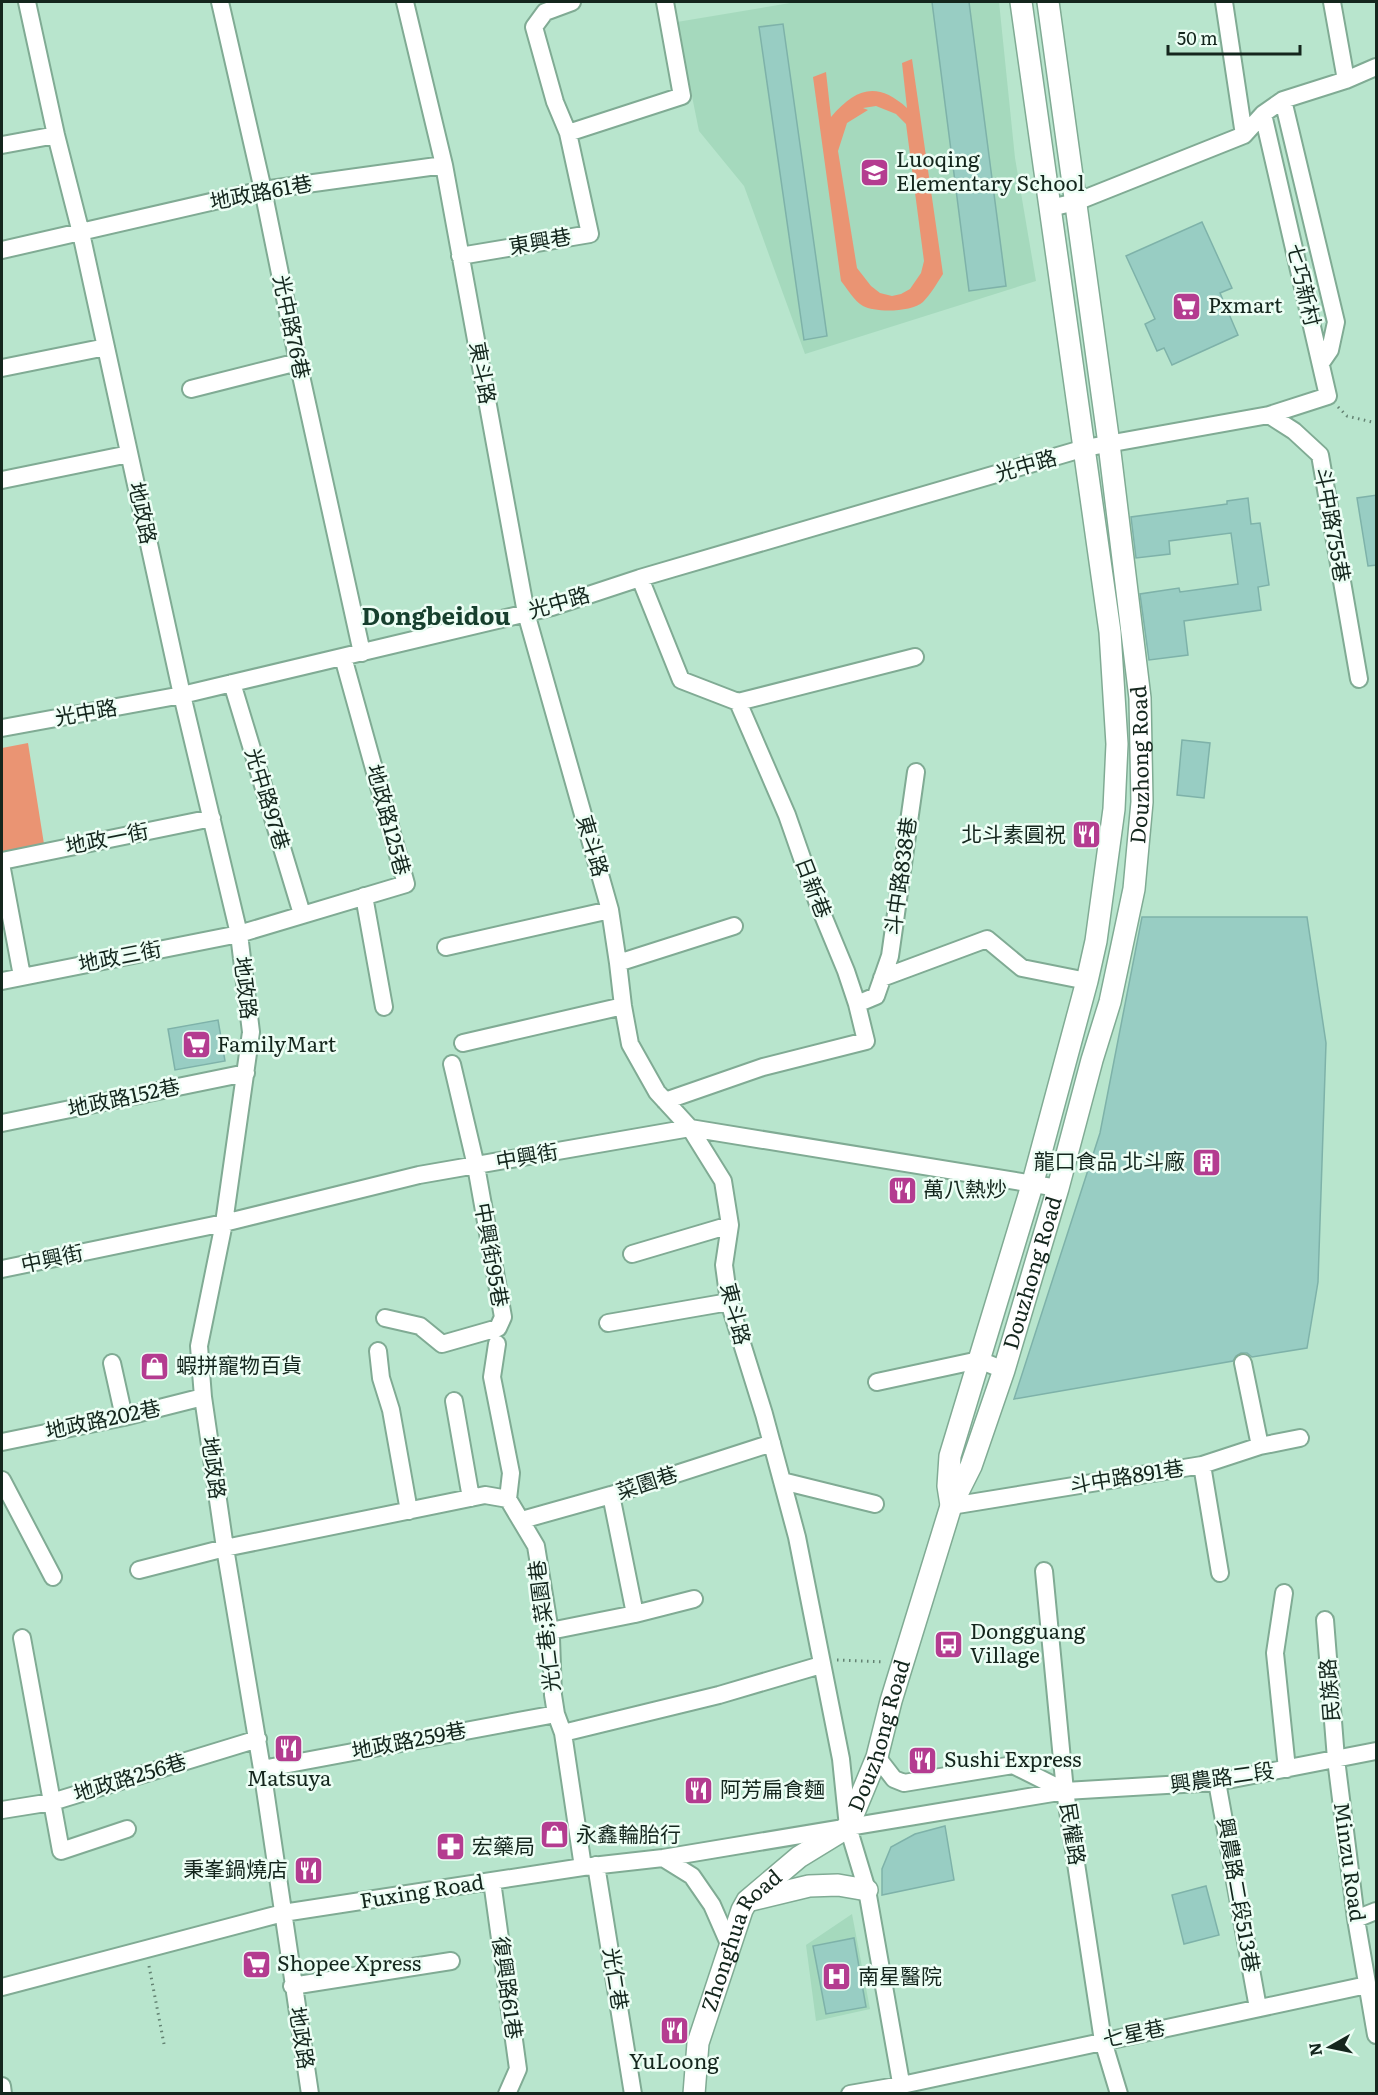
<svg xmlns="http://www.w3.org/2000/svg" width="1378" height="2095" viewBox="0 0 1378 2095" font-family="Literata,'Noto Sans TC',serif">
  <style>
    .built { fill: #a5d9bd }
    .green { fill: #ea9473; fill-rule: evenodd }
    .building { fill: #98cdc3; stroke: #7eb2a9; stroke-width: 1.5 }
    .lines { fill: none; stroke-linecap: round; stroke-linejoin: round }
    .minor-casing { stroke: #80ab94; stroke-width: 20 }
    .major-casing { stroke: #80ab94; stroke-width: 24 }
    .path { stroke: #638272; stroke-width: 3; stroke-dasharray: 1.5 4.5; stroke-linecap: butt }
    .minor { stroke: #fff; stroke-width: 16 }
    .major { stroke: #fff; stroke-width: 21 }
    .labels { text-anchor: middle; stroke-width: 5; stroke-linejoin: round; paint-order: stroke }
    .poi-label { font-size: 21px; fill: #14261d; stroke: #edfef5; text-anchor: start }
    .street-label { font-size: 21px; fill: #14261d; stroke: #edfef5 }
    .quarter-label { font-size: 24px; font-weight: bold; fill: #163f2d; stroke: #edfef5 }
  </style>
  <rect width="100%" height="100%" fill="#b8e5cd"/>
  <path class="built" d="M796,2H999L1015,158L1036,281L805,354L744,186L699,131L677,22Z
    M852,1914L870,2009L816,2021L806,1945Z"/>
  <path class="green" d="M912,59L943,274C937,283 931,294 923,302C912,312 876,313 863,306C854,301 847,288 841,281L813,77L826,72L831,117C856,88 877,81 907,108L902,63ZM876,106L896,114L906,124L924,261L921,273L910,289L901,294L892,296L880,293L871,286L857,268L838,151L847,123L868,110L863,108Z
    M28,743L44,844L2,853V748Z"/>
  <path class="building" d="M932,2H969L1006,286L969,291Z
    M783,24L827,336L804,340L759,27Z
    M1202,222L1232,288L1220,293L1238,335L1172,365L1164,348L1157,351L1145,324L1155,319L1126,256Z
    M1377,495V565L1368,566L1357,498Z
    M1248,498L1251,524L1260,523L1269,585L1258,587L1261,610L1184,621L1188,655L1149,660L1140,594L1179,588L1180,592L1238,584L1231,533L1169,541L1170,554L1136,558L1131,517L1227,504V501Z
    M1182,740L1210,743L1204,798L1177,795Z
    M1142,917H1307L1326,1043L1318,1282L1307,1348L1252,1357L1247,1353H1241L1236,1356L1233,1361L1014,1399L1100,1133Z
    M218,1020L225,1061L175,1070L168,1029Z
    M945,1826L954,1880L882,1895V1869L891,1847L915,1834Z
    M1206,1886L1219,1935L1184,1944L1172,1895Z
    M854,1938L866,2007L826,2014L813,1946Z"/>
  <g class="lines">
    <defs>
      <path id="minor" d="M27,2L56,135L81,233L182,695L239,934L251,1032L224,1223L199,1346L203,1397L225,1548L262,1769L310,2094
        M220,2L263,190L298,362L362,653
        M405,2L444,165L526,613L610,910L618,963L623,1006L630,1044L657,1092L690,1128L723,1181L730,1225L724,1265L729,1302L764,1414L797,1537L841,1759L848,1827L867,1890L903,2094
        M1224,2L1244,135
        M1332,2L1346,80
        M1283,100L1336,322L1330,350L1321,363
        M1263,114L1328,396L1269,415
        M568,133L682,96L665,2
        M2,145L56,135
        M1050,208L1076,202L1244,135L1263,114L1283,100L1346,80L1376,67
        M2,250L263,190L444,165
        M460,256L590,234L568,133L555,102L534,27L545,12L572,2
        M2,368L106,347
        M191,389L298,362
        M2,480L129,454
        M640,578L681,680L738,702L787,815L817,901L846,971L857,1004L866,1041L763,1067L665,1101
        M232,683L302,914
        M738,702L915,657
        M2,728L182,695L552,607L640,578L1085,448L1269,415L1294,431L1320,455L1359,679
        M2,861L212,818
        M2,869L22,976
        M364,896L384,1007
        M446,947L610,910
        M618,963L734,926
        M882,978L987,939L1022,968L1087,981
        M2,981L239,934L406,884L343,657
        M857,1004L876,996L890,956L916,772
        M463,1043L623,1006
        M2,1123L246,1073
        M632,1254L730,1225
        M2,1269L224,1223L419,1175L690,1128L1058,1188
        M385,1318L420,1326L442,1344L498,1328L503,1317L476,1166L452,1064
        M608,1323L729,1302
        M497,1344L492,1377L511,1473L508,1499
        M378,1351L381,1378L391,1410L409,1511
        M112,1363L124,1417
        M1243,1363L1260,1446
        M877,1382L979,1360L1004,1370
        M454,1401L471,1498
        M2,1442L124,1417L203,1397
        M1202,1465L1220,1573
        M2,1480L53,1577
        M782,1481L875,1504
        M951,1506L1202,1465L1260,1446L1300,1438
        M522,1520L611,1495L772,1443
        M139,1570L225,1548L485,1495L508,1499L536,1546L551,1638L553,1695L556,1714L563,1733L583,1867
        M1044,1571L1065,1791L1103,2041L1119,2094
        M1284,1593L1275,1653L1287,1769
        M635,1614L694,1599
        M1325,1620L1336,1759L1356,1919L1376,2035
        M550,1631L635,1614L611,1495
        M22,1638L61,1851L127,1829
        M563,1733L719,1695L821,1665
        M877,1757L894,1779L904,1783L1013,1765L1065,1791
        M262,1769L556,1714
        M1217,1782L1258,2008
        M2,1810L52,1802L258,1739
        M663,1858L692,1876L712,1905L730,1946
        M596,1865L633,2094
        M492,1881L518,2069L507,2094
        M1356,1919L1376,1911
        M292,1986L451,1961
        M2,1987L283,1913L583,1867L663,1858L1065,1791L1217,1782L1376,1751
        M2,2086L3,2094
        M850,2094L902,2085L1367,1985"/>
      <g id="major">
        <path d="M951,1505L948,1486L950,1456L1033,1182L1087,981L1096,941L1114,809L1117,744L1110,632L1021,2"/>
        <path d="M751,1900L809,1886L838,1885L867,1890"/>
        <path id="s1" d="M694,2094L698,2043L742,1910L747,1901L799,1857L848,1827L877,1757L891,1701L951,1506L971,1466L1004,1370L1058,1188L1092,1060L1110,1002L1134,889L1142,802L1140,698L1109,444L1048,2"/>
      </g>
    </defs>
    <use href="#minor" class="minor-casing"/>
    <use href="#major" class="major-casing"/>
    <path class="path" d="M1338,407L1347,416L1376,423
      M837,1660L885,1662
      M149,1966L164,2044"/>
    <use href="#minor" class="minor"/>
    <use href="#major" class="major"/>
  </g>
  <defs>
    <symbol id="school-square" viewBox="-11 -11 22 22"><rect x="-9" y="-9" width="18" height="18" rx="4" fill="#b43c90" stroke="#edfef5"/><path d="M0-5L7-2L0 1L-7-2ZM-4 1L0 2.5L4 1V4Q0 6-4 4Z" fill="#fff"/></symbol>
    <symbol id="supermarket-square" viewBox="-11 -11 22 22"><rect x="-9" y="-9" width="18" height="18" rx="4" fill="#b43c90" stroke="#edfef5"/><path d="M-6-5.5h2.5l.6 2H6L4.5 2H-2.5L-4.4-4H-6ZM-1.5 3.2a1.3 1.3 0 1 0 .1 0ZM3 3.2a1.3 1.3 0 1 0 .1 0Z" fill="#fff"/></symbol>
    <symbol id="restaurant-square" viewBox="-11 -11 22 22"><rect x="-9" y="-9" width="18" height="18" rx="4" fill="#b43c90" stroke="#edfef5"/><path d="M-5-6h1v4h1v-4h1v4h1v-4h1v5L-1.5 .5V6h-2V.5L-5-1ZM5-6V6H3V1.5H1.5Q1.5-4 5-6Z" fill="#fff"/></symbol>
    <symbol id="building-square" viewBox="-11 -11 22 22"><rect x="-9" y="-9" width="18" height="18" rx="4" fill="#b43c90" stroke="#edfef5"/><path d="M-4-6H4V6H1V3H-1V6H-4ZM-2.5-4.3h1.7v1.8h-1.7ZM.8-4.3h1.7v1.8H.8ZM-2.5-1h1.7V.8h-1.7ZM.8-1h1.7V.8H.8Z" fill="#fff"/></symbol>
    <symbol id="shop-square" viewBox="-11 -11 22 22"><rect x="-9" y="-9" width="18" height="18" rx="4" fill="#b43c90" stroke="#edfef5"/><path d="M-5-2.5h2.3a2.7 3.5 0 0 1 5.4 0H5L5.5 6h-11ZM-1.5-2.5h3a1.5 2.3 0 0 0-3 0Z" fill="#fff"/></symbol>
    <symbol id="bus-square" viewBox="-11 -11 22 22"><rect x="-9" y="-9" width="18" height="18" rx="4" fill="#b43c90" stroke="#edfef5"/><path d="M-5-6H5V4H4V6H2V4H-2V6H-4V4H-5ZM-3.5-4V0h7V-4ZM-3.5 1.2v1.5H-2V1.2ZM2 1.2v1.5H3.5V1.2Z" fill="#fff"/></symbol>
    <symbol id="pharmacy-square" viewBox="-11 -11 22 22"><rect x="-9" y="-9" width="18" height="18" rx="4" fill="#b43c90" stroke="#edfef5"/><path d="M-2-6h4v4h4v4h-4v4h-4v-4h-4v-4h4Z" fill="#fff"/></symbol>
    <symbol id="hospital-square" viewBox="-11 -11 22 22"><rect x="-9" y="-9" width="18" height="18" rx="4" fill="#b43c90" stroke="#edfef5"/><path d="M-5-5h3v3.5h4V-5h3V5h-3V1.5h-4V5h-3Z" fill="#fff"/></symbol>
  </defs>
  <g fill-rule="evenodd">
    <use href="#school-square" x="858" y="156" width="33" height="33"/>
    <use href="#supermarket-square" x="1170" y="290" width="33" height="33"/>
    <use href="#restaurant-square" x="1070" y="818" width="33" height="33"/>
    <use href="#supermarket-square" x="180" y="1028" width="33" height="33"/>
    <use href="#building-square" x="1190" y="1146" width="33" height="33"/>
    <use href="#restaurant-square" x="886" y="1174" width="33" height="33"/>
    <use href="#shop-square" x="138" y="1350" width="33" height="33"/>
    <use href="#bus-square" x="932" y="1628" width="33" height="33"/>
    <use href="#restaurant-square" x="272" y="1732" width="33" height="33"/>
    <use href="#restaurant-square" x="906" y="1744" width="33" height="33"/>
    <use href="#restaurant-square" x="682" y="1774" width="33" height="33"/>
    <use href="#shop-square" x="538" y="1818" width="33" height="33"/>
    <use href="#pharmacy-square" x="434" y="1830" width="33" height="33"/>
    <use href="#restaurant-square" x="292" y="1854" width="33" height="33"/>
    <use href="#supermarket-square" x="240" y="1948" width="33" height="33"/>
    <use href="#hospital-square" x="820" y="1960" width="33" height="33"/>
    <use href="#restaurant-square" x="658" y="2014" width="33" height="33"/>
  </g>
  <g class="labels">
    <g class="poi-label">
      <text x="896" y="167">Luoqing<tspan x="896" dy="24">Elementary School</tspan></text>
      <text x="1208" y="313">Pxmart</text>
      <text x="1066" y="842" text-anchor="end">北斗素圓祝</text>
      <text x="217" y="1052">FamilyMart</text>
      <text x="1185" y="1169" text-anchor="end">龍口食品 北斗廠</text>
      <text x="923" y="1197">萬八熱炒</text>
      <text x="176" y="1373">蝦拼寵物百貨</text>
      <text x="970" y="1639">Dongguang<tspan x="970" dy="24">Village</tspan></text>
      <text x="944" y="1767">Sushi Express</text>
      <text x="289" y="1786" text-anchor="middle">Matsuya</text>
      <text x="720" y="1797">阿芳扁食麵</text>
      <text x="576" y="1842">永鑫輪胎行</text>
      <text x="472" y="1854">宏藥局</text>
      <text x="288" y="1877" text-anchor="end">秉峯鍋燒店</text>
      <text x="277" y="1971">Shopee Xpress</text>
      <text x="858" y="1984">南星醫院</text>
      <text x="674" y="2069" text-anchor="middle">YuLoong</text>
    </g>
    <g class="street-label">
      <text transform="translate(261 193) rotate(-11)" y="7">地政路61巷</text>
      <text transform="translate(540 242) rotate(-10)" y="7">東興巷</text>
      <text transform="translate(1303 285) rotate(77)" y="7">七巧新村</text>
      <text transform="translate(291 327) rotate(78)" y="7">光中路76巷</text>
      <text transform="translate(482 373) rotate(80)" y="7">東斗路</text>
      <text transform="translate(1026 466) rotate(-16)" y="7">光中路</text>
      <text transform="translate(142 513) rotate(78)" y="7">地政路</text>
      <text transform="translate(1332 525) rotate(80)" y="7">斗中路755巷</text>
      <text transform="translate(559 603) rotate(-16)" y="7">光中路</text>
      <text transform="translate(86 713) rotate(-10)" y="7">光中路</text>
      <text dy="7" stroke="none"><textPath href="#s1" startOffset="1434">Douzhong Road</textPath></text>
      <text transform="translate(267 799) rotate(73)" y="7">光中路97巷</text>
      <text transform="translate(388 820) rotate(75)" y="7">地政路125巷</text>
      <text transform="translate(107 839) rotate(-11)" y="7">地政一街</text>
      <text transform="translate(592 846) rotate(74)" y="7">東斗路</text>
      <text transform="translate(901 876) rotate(-82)" y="7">斗中路838巷</text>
      <text transform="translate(813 888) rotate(69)" y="7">日新巷</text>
      <text transform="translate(120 957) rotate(-11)" y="7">地政三街</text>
      <text transform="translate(245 988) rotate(83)" y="7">地政路</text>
      <text transform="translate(124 1098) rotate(-12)" y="7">地政路152巷</text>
      <text transform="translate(527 1157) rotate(-10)" y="7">中興街</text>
      <text transform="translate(491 1255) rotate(80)" y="7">中興街95巷</text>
      <text transform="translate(52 1259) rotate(-12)" y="7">中興街</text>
      <text dy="7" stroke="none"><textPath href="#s1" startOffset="912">Douzhong Road</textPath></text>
      <text transform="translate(735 1314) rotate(76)" y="7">東斗路</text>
      <text transform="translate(103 1420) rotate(-12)" y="7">地政路202巷</text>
      <text transform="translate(213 1468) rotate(82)" y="7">地政路</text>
      <text transform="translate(1127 1477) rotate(-9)" y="7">斗中路891巷</text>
      <text transform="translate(647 1483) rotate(-18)" y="7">菜園巷</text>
      <text transform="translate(545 1626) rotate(-97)" y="7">光仁巷;菜園巷</text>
      <text transform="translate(1330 1690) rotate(-94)" y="7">民族路</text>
      <text dy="7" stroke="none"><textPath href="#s1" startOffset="424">Douzhong Road</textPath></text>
      <text transform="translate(409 1741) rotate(-11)" y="7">地政路259巷</text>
      <text transform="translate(130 1778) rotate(-17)" y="7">地政路256巷</text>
      <text transform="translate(1222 1778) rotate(-8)" y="7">興農路二段</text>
      <text transform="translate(1072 1834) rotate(81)" y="7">民權路</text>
      <text transform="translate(1349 1862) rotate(82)" y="7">Minzu Road</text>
      <text transform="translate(422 1892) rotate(-9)" y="7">Fuxing Road</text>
      <text transform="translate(1238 1895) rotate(80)" y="7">興農路二段513巷</text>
      <text dy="7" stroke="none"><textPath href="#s1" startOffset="164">Zhonghua Road</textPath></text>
      <text transform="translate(615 1979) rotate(81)" y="7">光仁巷</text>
      <text transform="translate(507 1988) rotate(82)" y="7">復興路61巷</text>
      <text transform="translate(1134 2034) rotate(-12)" y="7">七星巷</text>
      <text transform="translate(301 2038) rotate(81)" y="7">地政路</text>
    </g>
    <g class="quarter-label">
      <text x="436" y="625">Dongbeidou</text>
    </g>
  </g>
  <rect width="1378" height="2095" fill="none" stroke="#14261d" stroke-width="6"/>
  <g transform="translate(1330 2047) rotate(261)" stroke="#edfef5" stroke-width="4.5" paint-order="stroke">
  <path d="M0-4.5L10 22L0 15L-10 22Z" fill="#14261d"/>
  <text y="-9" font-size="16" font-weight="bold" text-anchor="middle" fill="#14261d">N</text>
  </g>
  <path d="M1168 45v9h132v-9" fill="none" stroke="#14261d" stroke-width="3"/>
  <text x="1177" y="45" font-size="18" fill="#14261d" stroke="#edfef5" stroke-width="4.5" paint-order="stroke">50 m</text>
</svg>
